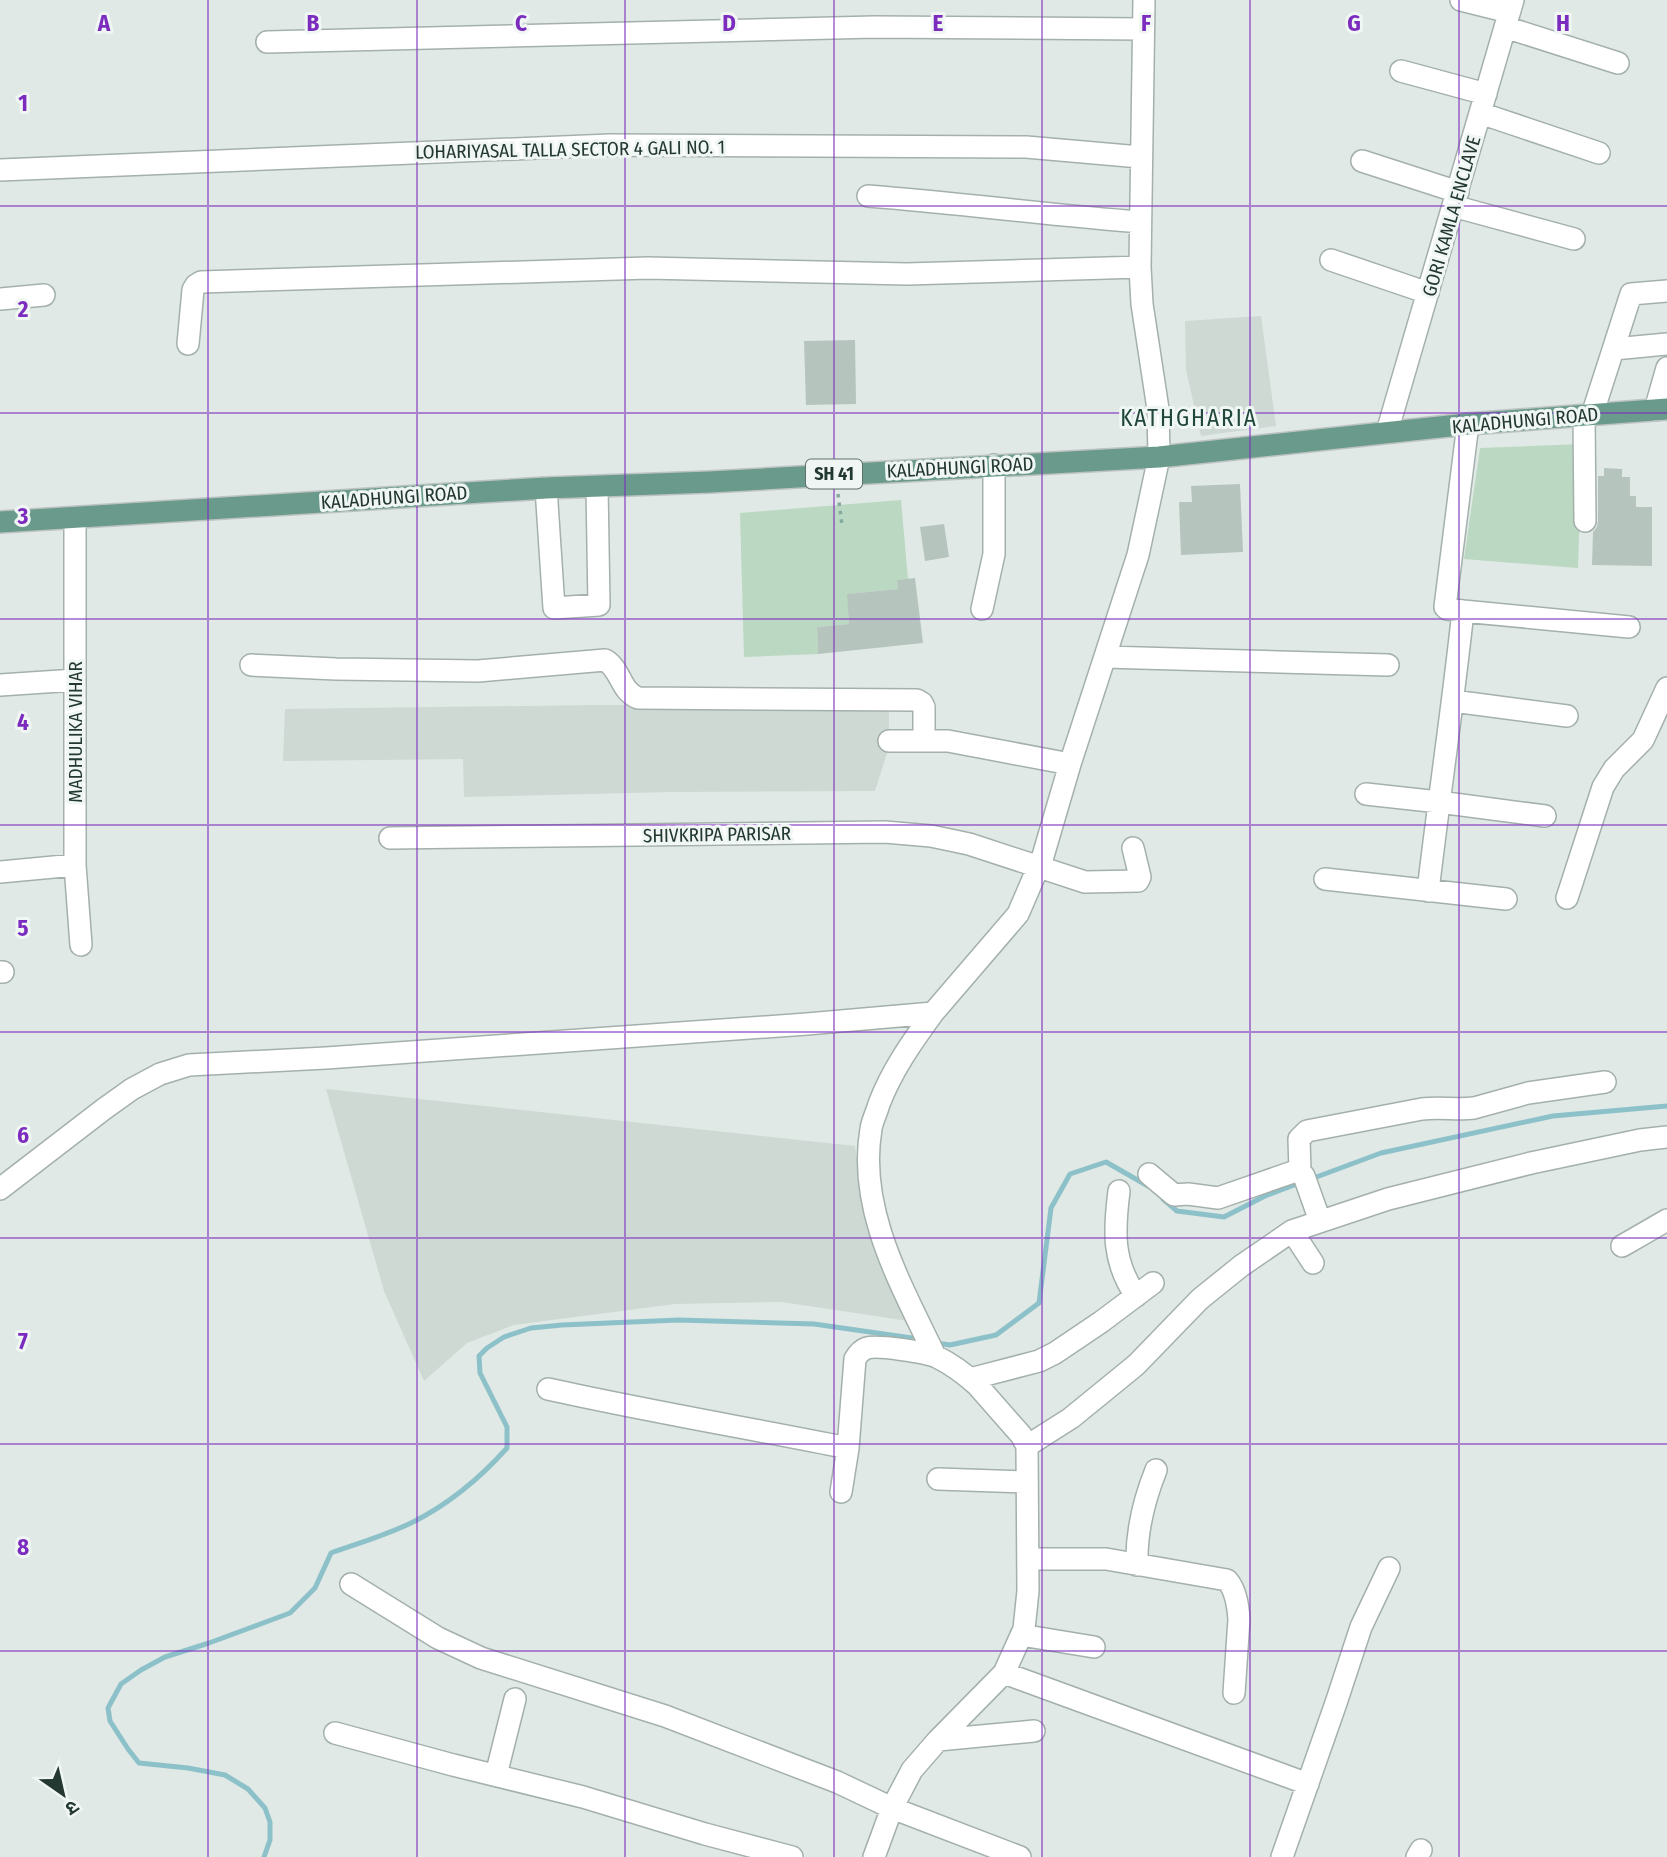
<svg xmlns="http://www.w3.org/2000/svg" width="1667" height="1857" viewBox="0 0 1667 1857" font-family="'Fira Sans Condensed','Noto Sans Devanagari',sans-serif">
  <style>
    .built { fill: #ced9d4 }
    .green { fill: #bbd8c2 }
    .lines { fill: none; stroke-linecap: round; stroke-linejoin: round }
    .stream { stroke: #8dc1c9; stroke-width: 5 }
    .building { fill: #b6c4be }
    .minor-casing { stroke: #a4b0ab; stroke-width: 24 }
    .major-casing { stroke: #bdc3c1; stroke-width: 24 }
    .path { stroke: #84aa9d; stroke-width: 3.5; stroke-dasharray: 3.5 5; stroke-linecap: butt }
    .minor { stroke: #fff; stroke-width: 21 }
    .major { stroke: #699a8c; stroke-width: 21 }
    .grid { fill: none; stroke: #7b2cbf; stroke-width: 2; stroke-opacity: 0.55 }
    .labels { text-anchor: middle; stroke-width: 6; stroke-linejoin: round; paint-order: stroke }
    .shield { fill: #f0f6f3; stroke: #60716b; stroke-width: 2 }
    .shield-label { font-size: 18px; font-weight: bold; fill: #233831 }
    .street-label { font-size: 19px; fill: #233831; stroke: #f0f6f3 }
    .quarter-label { font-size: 23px; letter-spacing: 2px; fill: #21473d; stroke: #f0f6f3 }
    .grid-label { font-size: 23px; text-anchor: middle; font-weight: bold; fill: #7b2cbf; stroke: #f0f6f3; stroke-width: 6; stroke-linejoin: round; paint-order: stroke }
  </style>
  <rect width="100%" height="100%" fill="#e0e9e5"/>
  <path class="built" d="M1261,316L1276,426L1201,436L1186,370L1185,321Z
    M889,704V747L875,791L670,792L464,797L463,759L283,761L285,709L596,705Z
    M326,1089L855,1146L864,1208L915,1322L782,1302L675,1304L514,1325L467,1343L424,1381L384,1291Z"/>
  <path class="green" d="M1582,444L1578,568L1464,559L1480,448Z
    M901,500L908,579L897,580L898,589L848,594L849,624L817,627L818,654L744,657L740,513Z"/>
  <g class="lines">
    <path class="stream" d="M1311,1179L1381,1153L1553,1116L1667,1106
      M1163,1199L1177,1211L1224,1217L1265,1196L1302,1182
      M936,1343L950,1345L996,1335L1039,1303L1051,1208L1070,1174L1106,1162L1148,1186
      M264,1857L270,1840V1822L265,1808L248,1789L225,1775L188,1768L139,1763L128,1749L110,1721L108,1708L121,1684L141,1670L165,1657L209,1643L290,1613L315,1588L331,1553C359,1543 387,1535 413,1522C449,1504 481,1477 507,1448V1427L480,1373L479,1356L487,1348L504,1337L531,1328L562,1325L678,1320L814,1324L919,1339"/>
  </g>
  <path class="building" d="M855,340L856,404L806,405L804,341Z
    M1604,468L1622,469V477H1630V496H1636V507H1652V566L1592,565L1593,532L1597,527L1598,521V476H1604Z
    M1240,484L1243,552L1181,555L1179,502H1192L1191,486Z
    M944,524L949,557L925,561L920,527Z
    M915,578L923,643L818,654L817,627L849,624L847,594L898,589L897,580Z"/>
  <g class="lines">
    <defs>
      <path id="minor" d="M1461,0L1509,12
        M1505,27L1618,63
        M267,42L874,27L1142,29
        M1401,71L1486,94
        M1480,113L1599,153
        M1362,161L1458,192
        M0,170L610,145L1026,147L1140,157
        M868,196C959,203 1049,215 1140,222
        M1453,206L1574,239
        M1331,260L1428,293
        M0,299L44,295
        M188,344L193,290L196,285L201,282L648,268L907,274L1140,267
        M1614,349L1667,344
        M1655,410L1667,368
        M1592,415L1631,294L1667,291
        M1584,416L1585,521
        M1468,424L1445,607L1447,609L1463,611L1629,627
        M1387,432L1513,0
        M546,488L554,608L599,605L597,487
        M75,518V865L81,945
        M982,609L994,554V465
        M1105,657L1388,665
        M251,665L336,669L478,671L605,660C621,669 620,691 638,698L917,700L922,703L924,707V740
        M0,685L75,680
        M1453,701L1567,716
        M889,741H948L1070,764
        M1366,794L1439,802L1545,816
        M390,838L885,832L931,836L969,844L1085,882L1138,881L1140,877L1133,848
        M0,872L75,865
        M1325,879L1506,899
        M1428,891C1439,797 1453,705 1463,611
        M1567,898L1603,787L1614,769L1643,740L1667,688
        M0,972H3
        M933,1013C912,1042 892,1070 879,1104C877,1112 872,1121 871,1129C857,1210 902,1286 935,1356
        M1300,1171L1299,1139L1307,1131L1422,1109C1440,1107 1457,1110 1474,1108L1528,1093L1605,1082
        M1149,1174L1174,1195L1188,1194L1218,1198L1293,1172L1300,1171L1304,1176L1320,1221
        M0,1189L104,1109L132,1089L160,1074L189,1065L326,1058L807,1024L933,1013L1018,914L1043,856L1070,764L1138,555L1159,457L1158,409L1142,304L1140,267L1144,0
        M1119,1191C1114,1231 1112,1261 1136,1296
        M1292,1231L1313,1263
        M1622,1246L1667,1220
        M970,1379L1039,1361L1055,1353L1101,1322L1153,1283
        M548,1389C647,1411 748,1428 848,1448
        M1027,1446L1071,1418L1136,1365L1200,1299L1241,1266L1292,1231L1388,1199L1531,1163L1640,1140L1667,1137
        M938,1479L1026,1482
        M841,1492L848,1448L855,1359C858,1354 861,1350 867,1348C877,1345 926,1352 937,1357C951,1364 966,1375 977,1385L1021,1435L1027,1446L1028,1591L1024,1629L1004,1673L938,1740L912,1770L892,1808L874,1857
        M1028,1559H1106L1227,1580C1236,1590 1238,1606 1239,1619L1234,1693
        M1137,1565C1136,1532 1144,1500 1156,1470
        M351,1584L438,1638L481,1658L665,1716L837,1782L892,1808L1020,1857
        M1021,1635L1094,1647
        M1004,1673L1308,1784
        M335,1733L453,1765L583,1797L705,1834L792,1857
        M938,1740L1034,1731
        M496,1775L515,1699
        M1282,1857L1336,1703L1361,1627L1389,1568
        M1417,1857L1421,1850"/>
      <path id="major" d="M0,522L546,488L710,482L1159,457L1468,424L1667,409"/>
    </defs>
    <use href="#minor" class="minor-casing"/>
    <use href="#major" class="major-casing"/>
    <path class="path" d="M838,494L842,525"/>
    <use href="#minor" class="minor"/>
    <use href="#major" class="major"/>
  </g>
  <path class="grid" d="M208,0V1857M417,0V1857M625,0V1857M834,0V1857M1042,0V1857M1250,0V1857M1459,0V1857M0,206H1667M0,413H1667M0,619H1667M0,825H1667M0,1032H1667M0,1238H1667M0,1444H1667M0,1651H1667"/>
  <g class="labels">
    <rect class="shield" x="806" y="459.5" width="56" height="29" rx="5"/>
    <g class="shield-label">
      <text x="834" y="480">SH 41</text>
    </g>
    <g class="street-label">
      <text transform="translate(570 149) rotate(-1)" y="7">LOHARIYASAL TALLA SECTOR 4 GALI NO. 1</text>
      <text transform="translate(1451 216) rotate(-74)" y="7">GORI KAMLA ENCLAVE</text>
      <text transform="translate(1525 420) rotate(-5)" y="7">KALADHUNGI ROAD</text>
      <text transform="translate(960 467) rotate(-3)" y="7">KALADHUNGI ROAD</text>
      <text transform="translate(394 497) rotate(-4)" y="7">KALADHUNGI ROAD</text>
      <text transform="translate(75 732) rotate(-90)" y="7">MADHULIKA VIHAR</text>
      <text transform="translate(717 834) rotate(-1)" y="7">SHIVKRIPA PARISAR</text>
    </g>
    <g class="quarter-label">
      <text x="1189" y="426">KATHGHARIA</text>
    </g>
  </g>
  <g class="grid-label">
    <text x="104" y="31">A</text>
    <text x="313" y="31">B</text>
    <text x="521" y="31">C</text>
    <text x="729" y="31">D</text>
    <text x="938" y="31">E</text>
    <text x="1146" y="31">F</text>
    <text x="1354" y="31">G</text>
    <text x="1563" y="31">H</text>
    <text x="23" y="111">1</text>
    <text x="23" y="317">2</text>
    <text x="23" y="524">3</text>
    <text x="23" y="730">4</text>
    <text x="23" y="936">5</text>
    <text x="23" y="1143">6</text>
    <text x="23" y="1349">7</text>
    <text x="23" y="1555">8</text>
  </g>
  <g transform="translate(63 1794) rotate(146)" stroke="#f0f6f3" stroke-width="5" paint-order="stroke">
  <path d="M0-5L12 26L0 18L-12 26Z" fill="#233831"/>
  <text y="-10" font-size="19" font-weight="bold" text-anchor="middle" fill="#233831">उ</text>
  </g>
</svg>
